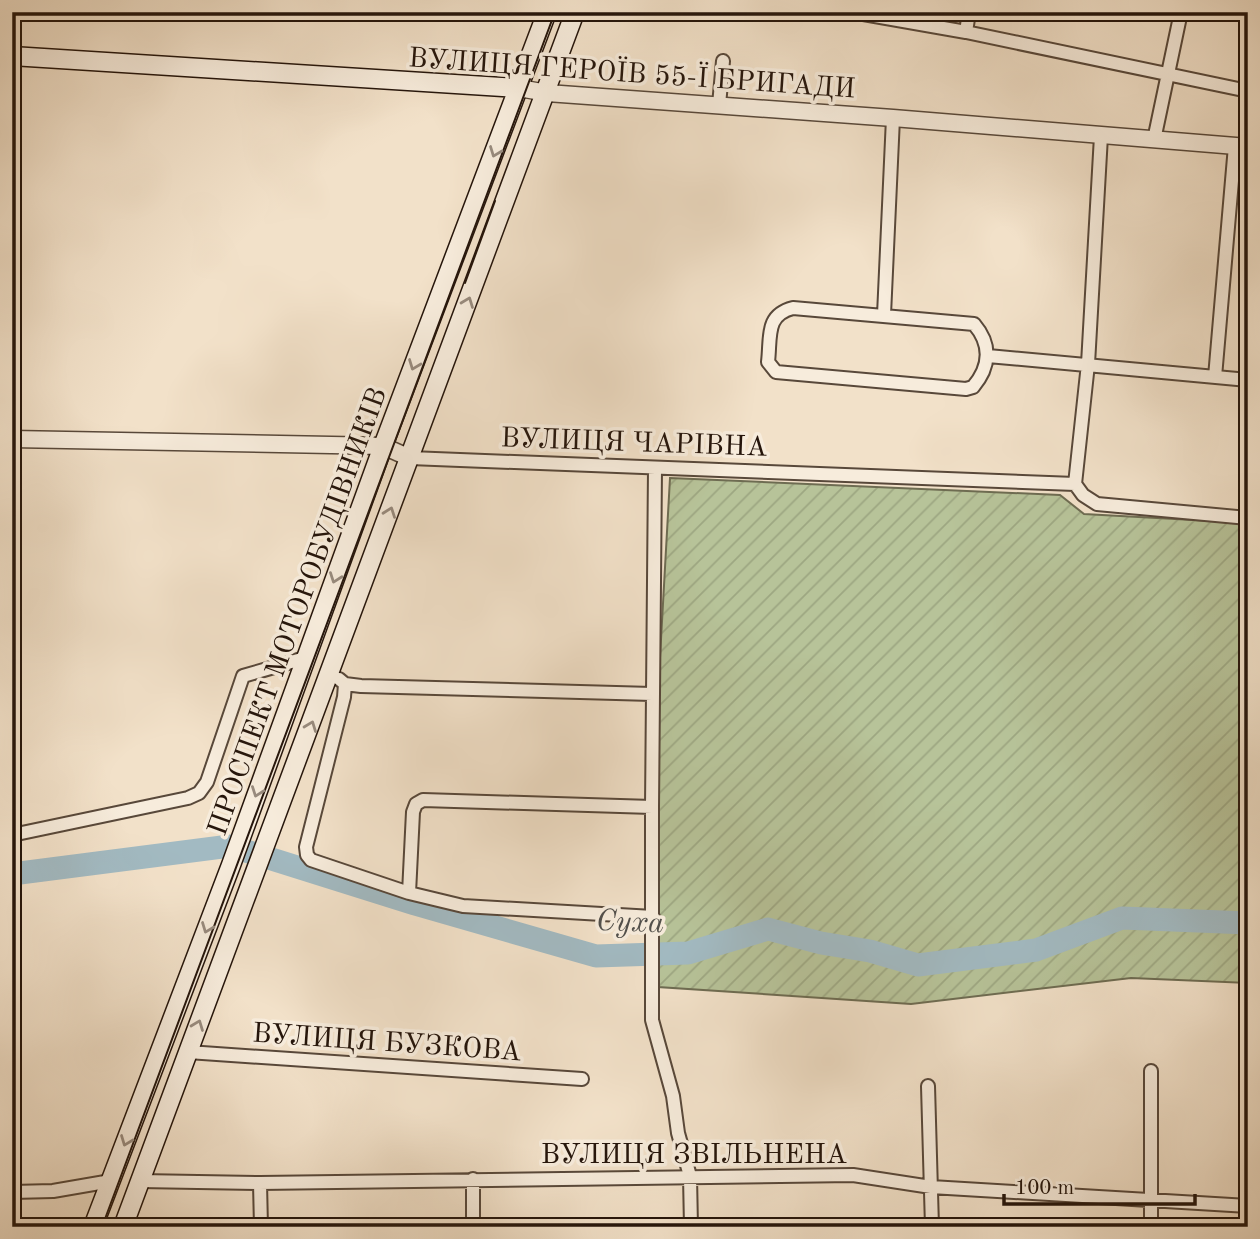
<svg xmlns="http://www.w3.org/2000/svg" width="1260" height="1239" viewBox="0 0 1260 1239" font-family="'Old Standard TT',serif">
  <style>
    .garden { fill: url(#garden-furrows); stroke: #6e6c52; stroke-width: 2 }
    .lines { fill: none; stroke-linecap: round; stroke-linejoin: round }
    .river { stroke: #a2bac2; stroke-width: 23 }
    .minor-casing { stroke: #58483a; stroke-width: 16 }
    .tertiary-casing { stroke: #58483a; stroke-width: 19 }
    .secondary-casing { stroke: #25150b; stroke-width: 21 }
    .minor { stroke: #f7ecdc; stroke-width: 12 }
    .tertiary { stroke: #f7ecdc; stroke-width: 16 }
    .secondary { stroke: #f7ecdc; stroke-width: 18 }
    .tram { stroke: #25150b; stroke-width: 2 }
    .oneway { stroke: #988b7e }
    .labels { text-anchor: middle; stroke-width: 7; stroke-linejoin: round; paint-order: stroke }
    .street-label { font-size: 28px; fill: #25150b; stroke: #f7ecdc }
    .water-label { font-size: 30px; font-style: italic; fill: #514f4b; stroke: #f7ecdc }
  </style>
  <defs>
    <pattern id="garden-furrows" width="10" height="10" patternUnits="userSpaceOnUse" patternTransform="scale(1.75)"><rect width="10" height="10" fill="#b7c399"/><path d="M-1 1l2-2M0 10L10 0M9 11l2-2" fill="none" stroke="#9da782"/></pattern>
  </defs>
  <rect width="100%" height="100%" fill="#f2e1c9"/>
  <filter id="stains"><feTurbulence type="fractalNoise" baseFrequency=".00286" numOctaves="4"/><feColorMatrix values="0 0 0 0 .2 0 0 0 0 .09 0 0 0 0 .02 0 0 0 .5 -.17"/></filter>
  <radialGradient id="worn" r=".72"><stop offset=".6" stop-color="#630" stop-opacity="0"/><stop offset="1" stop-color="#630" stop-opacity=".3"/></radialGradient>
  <path class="garden" d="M670,478L1060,495L1084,514L1248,523V983L1131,978L911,1004L658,987V693Z"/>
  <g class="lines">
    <path class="river" d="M12,874L230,846L415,904L596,956L688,953L768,929L821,943L870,951L918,965L1036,950L1122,918L1248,923"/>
    <defs>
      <path id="minor" d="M852,12L966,32L1248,91
        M966,32L969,12
        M719,105L723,61
        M1154,140L1181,12
        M793,308L974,324C992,345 990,367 973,387L966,389L776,372L768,362C771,337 765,315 793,308Z
        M884,315L893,118
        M988,356L1248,380
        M1215,377L1235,146
        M410,458L1075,484
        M655,469L652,807V1020L673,1096L678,1133L690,1176L691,1227
        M1075,484L1088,364L1101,136
        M1075,484L1083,495L1097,504L1248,518
        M339,679L345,684L361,686L652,694
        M345,684L344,697L306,847L307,855L311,860L409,893L463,906L653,917
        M12,835L188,798L199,793L207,782L243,676L305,658
        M409,893L413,812L416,804L423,800L652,807
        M188,1052L582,1079
        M1151,1071V1227
        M928,1086L932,1227
        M473,1179V1227
        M140,1181L260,1183L853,1175L931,1187L1248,1206
        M260,1183L261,1227
        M12,1192L53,1191L111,1181"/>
      <path id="tertiary" d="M519,88L547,93L893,118L1248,147
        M12,439L383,446L410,458"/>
      <path id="secondary" d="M12,56L519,88
        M93,1227L231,865L383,446L547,12
        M123,1227L575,12"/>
    </defs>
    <use href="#minor" class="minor-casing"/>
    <use href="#tertiary" class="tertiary-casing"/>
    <use href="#secondary" class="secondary-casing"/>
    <use href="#minor" class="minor"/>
    <use href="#tertiary" class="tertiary"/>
    <use href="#secondary" class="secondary"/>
    <path class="tram" d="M465,283L495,201
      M102,1227L555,12"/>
  </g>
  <defs><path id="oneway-chevron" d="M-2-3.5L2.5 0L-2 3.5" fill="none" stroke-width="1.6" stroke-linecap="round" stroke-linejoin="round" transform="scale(1.75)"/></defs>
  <g class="oneway">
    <use href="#oneway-chevron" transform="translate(495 152) rotate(111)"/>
    <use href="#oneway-chevron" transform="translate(468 302) rotate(-69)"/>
    <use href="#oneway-chevron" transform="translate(414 365) rotate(111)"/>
    <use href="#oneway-chevron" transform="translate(390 512) rotate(-70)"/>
    <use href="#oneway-chevron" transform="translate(335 578) rotate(110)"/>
    <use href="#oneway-chevron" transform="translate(311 726) rotate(-69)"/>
    <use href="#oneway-chevron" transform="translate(257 792) rotate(110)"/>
    <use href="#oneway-chevron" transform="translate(207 928) rotate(111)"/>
    <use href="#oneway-chevron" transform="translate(198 1025) rotate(-69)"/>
    <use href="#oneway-chevron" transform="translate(126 1141) rotate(111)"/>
  </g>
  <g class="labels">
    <g class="street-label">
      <text transform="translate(632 72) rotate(4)" y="10">ВУЛИЦЯ ГЕРОЇВ 55-Ї БРИГАДИ</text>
      <text transform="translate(634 441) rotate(2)" y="10">ВУЛИЦЯ ЧАРІВНА</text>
      <text transform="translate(296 611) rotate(-70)" y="10">ПРОСПЕКТ МОТОРОБУДІВНИКІВ</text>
      <text transform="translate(387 1041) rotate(4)" y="10">ВУЛИЦЯ БУЗКОВА</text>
      <text x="694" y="1163">ВУЛИЦЯ ЗВІЛЬНЕНА</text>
    </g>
    <g class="water-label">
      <text transform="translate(630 921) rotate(2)" y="10">Суха</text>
    </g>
  </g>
  <rect width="1260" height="1239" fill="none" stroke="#f2e1c9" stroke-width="42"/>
  <rect x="14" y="14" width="1232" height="1211" fill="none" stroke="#25150b" stroke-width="3.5"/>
  <rect x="21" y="21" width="1218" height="1197" fill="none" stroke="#25150b" stroke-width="2"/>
  <path d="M1004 1194v10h191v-10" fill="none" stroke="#25150b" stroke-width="3.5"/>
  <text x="1015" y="1194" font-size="21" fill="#25150b" stroke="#f7ecdc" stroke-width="5" paint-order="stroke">100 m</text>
  <rect width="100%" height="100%" filter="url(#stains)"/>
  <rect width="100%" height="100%" fill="url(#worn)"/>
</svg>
